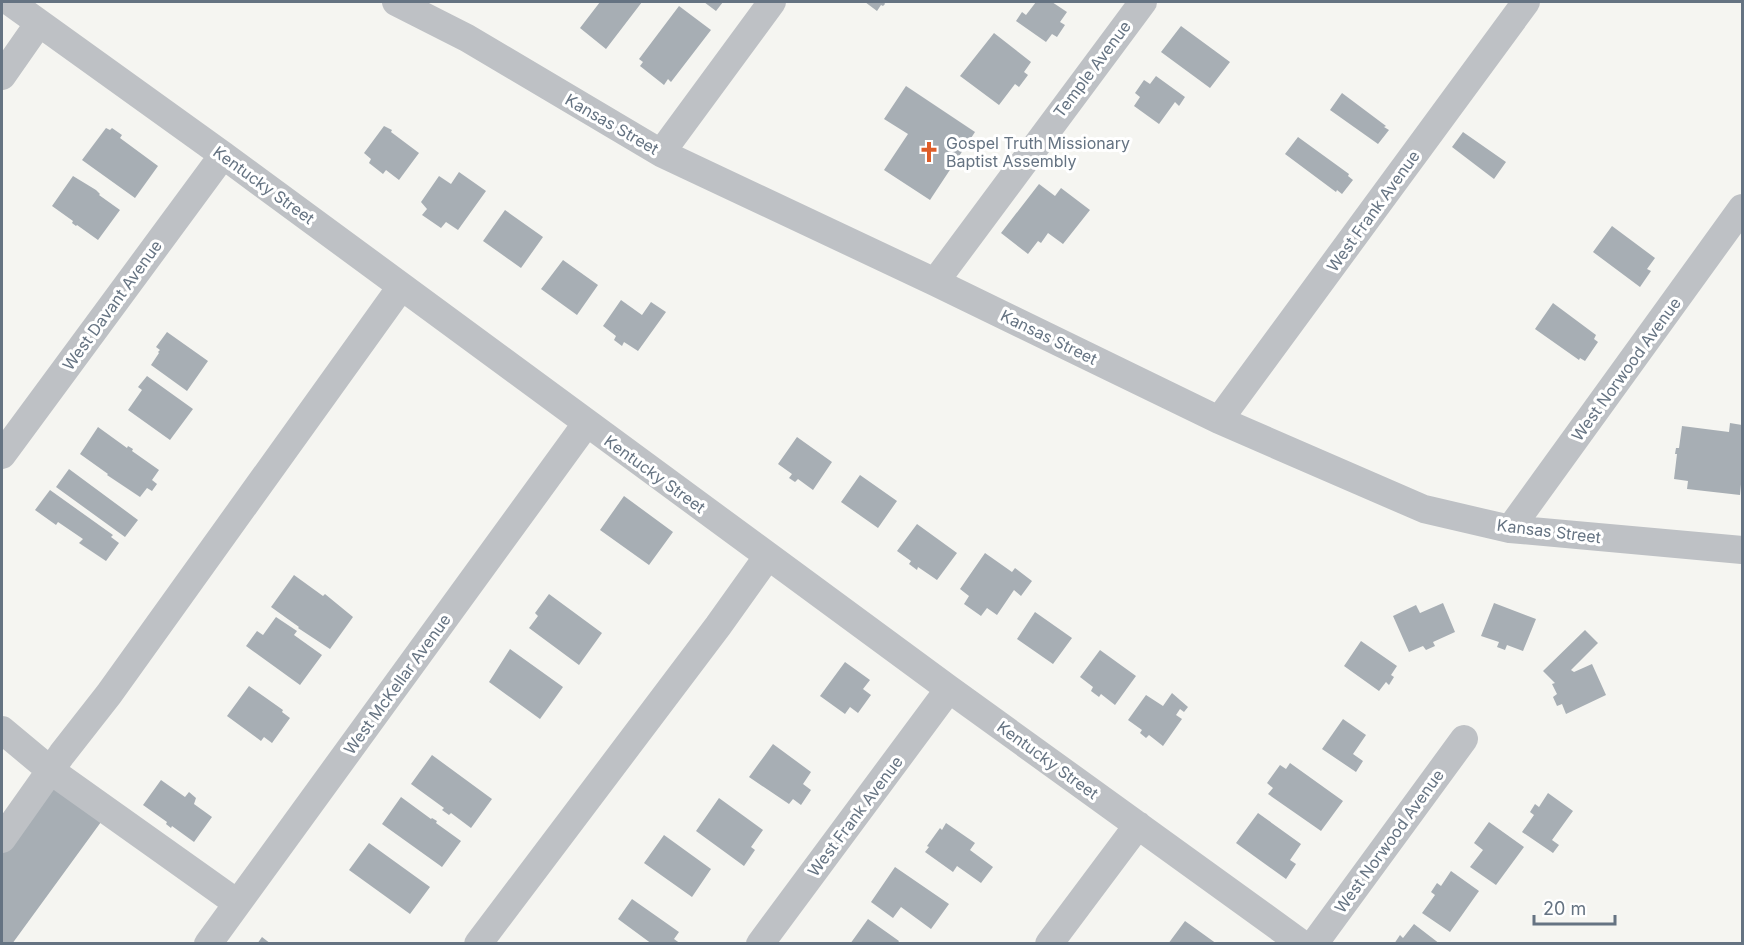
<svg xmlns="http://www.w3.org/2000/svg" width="1744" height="945" viewBox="0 0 1744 945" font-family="Inter,sans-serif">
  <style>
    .building { fill: #a7aeb4 }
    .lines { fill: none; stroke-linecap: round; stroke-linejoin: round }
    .minor { stroke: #bec1c5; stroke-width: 28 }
    .labels { text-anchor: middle; stroke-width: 6; stroke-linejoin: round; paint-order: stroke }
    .street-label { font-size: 16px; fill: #657382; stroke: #fff }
    .poi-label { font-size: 16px; fill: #657382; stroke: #fff; text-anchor: start }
  </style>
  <rect width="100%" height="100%" fill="#f5f5f1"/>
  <path class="building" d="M600,2H642L606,49L580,28Z
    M704,2H723L716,11Z
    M865,2H884L885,4L883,6L881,5L877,11Z
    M1036,2H1052L1067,12L1060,22L1065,25L1057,37L1052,34L1046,42L1016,21L1022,12L1026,15Z
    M679,6L711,30L671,82L668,79L664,85L640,66L643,62L639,59Z
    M1181,26L1230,62L1210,88L1161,52Z
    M994,33L1031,62L1024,72L1028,75L1019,87L1015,84L999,105L960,76Z
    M1156,76L1185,97L1179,106L1175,102L1159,124L1134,106L1140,97L1135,93L1144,80L1150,84Z
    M906,86L975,132L930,200L884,170L908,134L884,119Z
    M1342,93L1386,126L1384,127L1389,130L1378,144L1330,110Z
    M384,126L392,130L391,132L419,153L399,180L386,170L383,174L369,163L371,159L364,153Z
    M106,128L110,130L112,128L122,135L120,138L158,166L135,198L82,160Z
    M1463,132L1506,162L1494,179L1452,147Z
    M1298,137L1349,174L1348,176L1353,180L1342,194L1337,190L1336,192L1285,154Z
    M459,172L486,191L458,230L446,222L441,228L422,215L427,209L421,202L439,176L451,184Z
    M73,176L96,190L100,194L99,195L120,210L98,240L77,225L76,226L72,223L73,221L52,206Z
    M1039,184L1055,196L1061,188L1090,210L1063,244L1048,233L1041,243L1038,241L1028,254L1001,233Z
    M505,210L543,237L521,268L483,241Z
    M1612,226L1655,258L1647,269L1651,271L1640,287L1593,252Z
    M563,260L598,285L577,315L541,289Z
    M621,300L642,315L651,302L666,312L638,351L624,342L622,346L614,340L616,336L603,326Z
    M1553,303L1596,335L1594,339L1598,342L1585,361L1580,358L1579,360L1535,329Z
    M167,332L208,361L187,391L151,365L159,353L158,352L160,350L156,347Z
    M147,376L193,409L170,440L128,410L142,390L138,387Z
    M1730,423L1742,425V473L1740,495L1687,489L1688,481L1674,479L1677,454H1675L1676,448H1679L1682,426L1729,432Z
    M98,427L127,448L128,446L133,449L132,451L159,470L152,480L157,484L152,491L147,488L140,497L107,475L108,474L80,454Z
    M797,437L832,462L813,490L798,479L795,482L789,478L792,474L778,464Z
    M69,469L138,520L125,537L56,487Z
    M860,475L897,501L878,528L841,502Z
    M50,490L113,535L111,537L119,543L106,561L79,543L83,539L58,522L56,525L35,510Z
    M624,496L673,532L649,565L600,530Z
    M917,524L957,553L937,580L918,567L917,570L909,564L911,561L897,551Z
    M985,553L1012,572L1015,568L1032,581L1021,596L1014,590L997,615L987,608L981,616L964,604L969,596L960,589Z
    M294,575L323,596L325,594L353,617L330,649L298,628L299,627L271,607Z
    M549,594L602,633L579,665L529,628L538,616L535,613Z
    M1443,603L1455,632L1433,642L1435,646L1426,650L1423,646L1409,652L1393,616L1416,605L1420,613Z
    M1494,603L1536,619L1523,651L1507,645L1505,650L1497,647L1499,642L1481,636Z
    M1035,612L1072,638L1053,664L1017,639Z
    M276,617L297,631L294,635L322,655L300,685L246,646L257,631L263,635Z
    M1585,630L1598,643L1571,670L1574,672L1592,664L1606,695L1566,714L1562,704L1557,706L1553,697L1557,694L1552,684L1555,683L1543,671Z
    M1361,641L1397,666L1391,675L1394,677L1389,685L1386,682L1379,691L1344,666Z
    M510,649L563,687L540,719L489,682Z
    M1100,650L1136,676L1115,705L1101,694L1099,697L1091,691L1093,687L1080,677Z
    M845,662L870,680L863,689L871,695L858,713L850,707L845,714L820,696Z
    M249,686L283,710L282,712L290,718L272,743L264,737L261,741L227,716Z
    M1172,693L1188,707L1184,712L1180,709L1176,715L1182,719L1163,746L1149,735L1146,738L1140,733L1142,730L1128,720L1146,695L1163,706Z
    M1343,719L1366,735L1353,754L1363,761L1356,772L1322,749Z
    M773,744L811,772L803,784L811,790L801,805L793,799L789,804L749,777Z
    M432,755L492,799L471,828L451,813L449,815L442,810L444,808L411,784Z
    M1290,763L1343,801L1321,831L1268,794L1273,788L1267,783L1280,765L1286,769Z
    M161,780L185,797L189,792L196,798L194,804L212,817L194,842L172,826L171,828L166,824L167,822L143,805Z
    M50,786L101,822L12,944H2V853Z
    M1548,793L1573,811L1552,840L1559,845L1553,853L1522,832L1534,815L1530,812L1535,804L1539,807Z
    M401,797L431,819L432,818L437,821L436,823L461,841L442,867L382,824Z
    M719,798L763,830L751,847L755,850L744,866L696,831Z
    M1258,813L1301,844L1290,860L1296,864L1286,879L1236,843Z
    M1489,822L1524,847L1496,885L1470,867L1483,850L1474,843Z
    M946,823L975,843L970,850L993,867L981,883L957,866L953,872L925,852L929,847L927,846L940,828L942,830Z
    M664,835L711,869L692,897L644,863Z
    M369,843L430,887L410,914L349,870Z
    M895,867L949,904L931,929L901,907L893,918L871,902Z
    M1451,871L1479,891L1450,932L1422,913L1435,895L1431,892L1437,883L1441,886Z
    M632,899L679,932L674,939L681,944H652L618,919Z
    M868,919L899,941L897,944H850Z
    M1185,921L1217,944H1168Z
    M1414,924L1440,944H1394L1400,935L1403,938Z
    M262,937L271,944H257Z"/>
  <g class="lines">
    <path class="minor" d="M10,2L223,155L949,689L1302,944
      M396,2L467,38L661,153L935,282L1219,420L1424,509L1510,529L1742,550
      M2,76L39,23
      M661,153L772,2
      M935,282L1143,2
      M1219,420L1526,2
      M2,455L223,155
      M1510,529L1742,208
      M2,730L50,770L237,903
      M2,839L62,754L109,694L401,287
      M208,944L586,424
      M478,944L718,626L768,556
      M760,944L949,689
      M1049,944L1138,825
      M1314,944L1464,739"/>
  </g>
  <defs>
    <symbol id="church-bare" viewBox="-9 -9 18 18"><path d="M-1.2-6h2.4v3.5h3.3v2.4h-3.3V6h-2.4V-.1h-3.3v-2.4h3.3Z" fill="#de5d29" stroke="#fff" stroke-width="2.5" paint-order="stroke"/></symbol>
  </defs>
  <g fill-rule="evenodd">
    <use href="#church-bare" x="914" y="137" width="30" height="30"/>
  </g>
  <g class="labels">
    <g class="street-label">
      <text transform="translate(1092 69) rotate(-53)" y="6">Temple Avenue</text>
      <text transform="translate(612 124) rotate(30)" y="6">Kansas Street</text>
      <text transform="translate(264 185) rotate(36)" y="6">Kentucky Street</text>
      <text transform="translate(1373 211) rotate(-54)" y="6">West Frank Avenue</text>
      <text transform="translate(112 305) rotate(-54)" y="6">West Davant Avenue</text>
      <text transform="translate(1049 337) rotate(26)" y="6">Kansas Street</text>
      <text transform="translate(1626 369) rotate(-54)" y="6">West Norwood Avenue</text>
      <text transform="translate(655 474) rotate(36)" y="6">Kentucky Street</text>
      <text transform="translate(1549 531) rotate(7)" y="6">Kansas Street</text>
      <text transform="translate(397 684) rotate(-54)" y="6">West McKellar Avenue</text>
      <text transform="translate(1048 760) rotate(36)" y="6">Kentucky Street</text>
      <text transform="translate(855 816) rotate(-53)" y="6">West Frank Avenue</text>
      <text transform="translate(1389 841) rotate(-54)" y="6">West Norwood Avenue</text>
    </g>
    <g class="poi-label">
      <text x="946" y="149">Gospel Truth Missionary<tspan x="946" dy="18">Baptist Assembly</tspan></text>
    </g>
  </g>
  <rect width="1744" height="945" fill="none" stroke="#657382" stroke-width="6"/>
  <path d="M1534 915v9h81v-9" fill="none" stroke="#657382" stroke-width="3"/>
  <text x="1543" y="915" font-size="18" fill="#657382" stroke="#ffffff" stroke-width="4.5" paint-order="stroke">20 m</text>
</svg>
